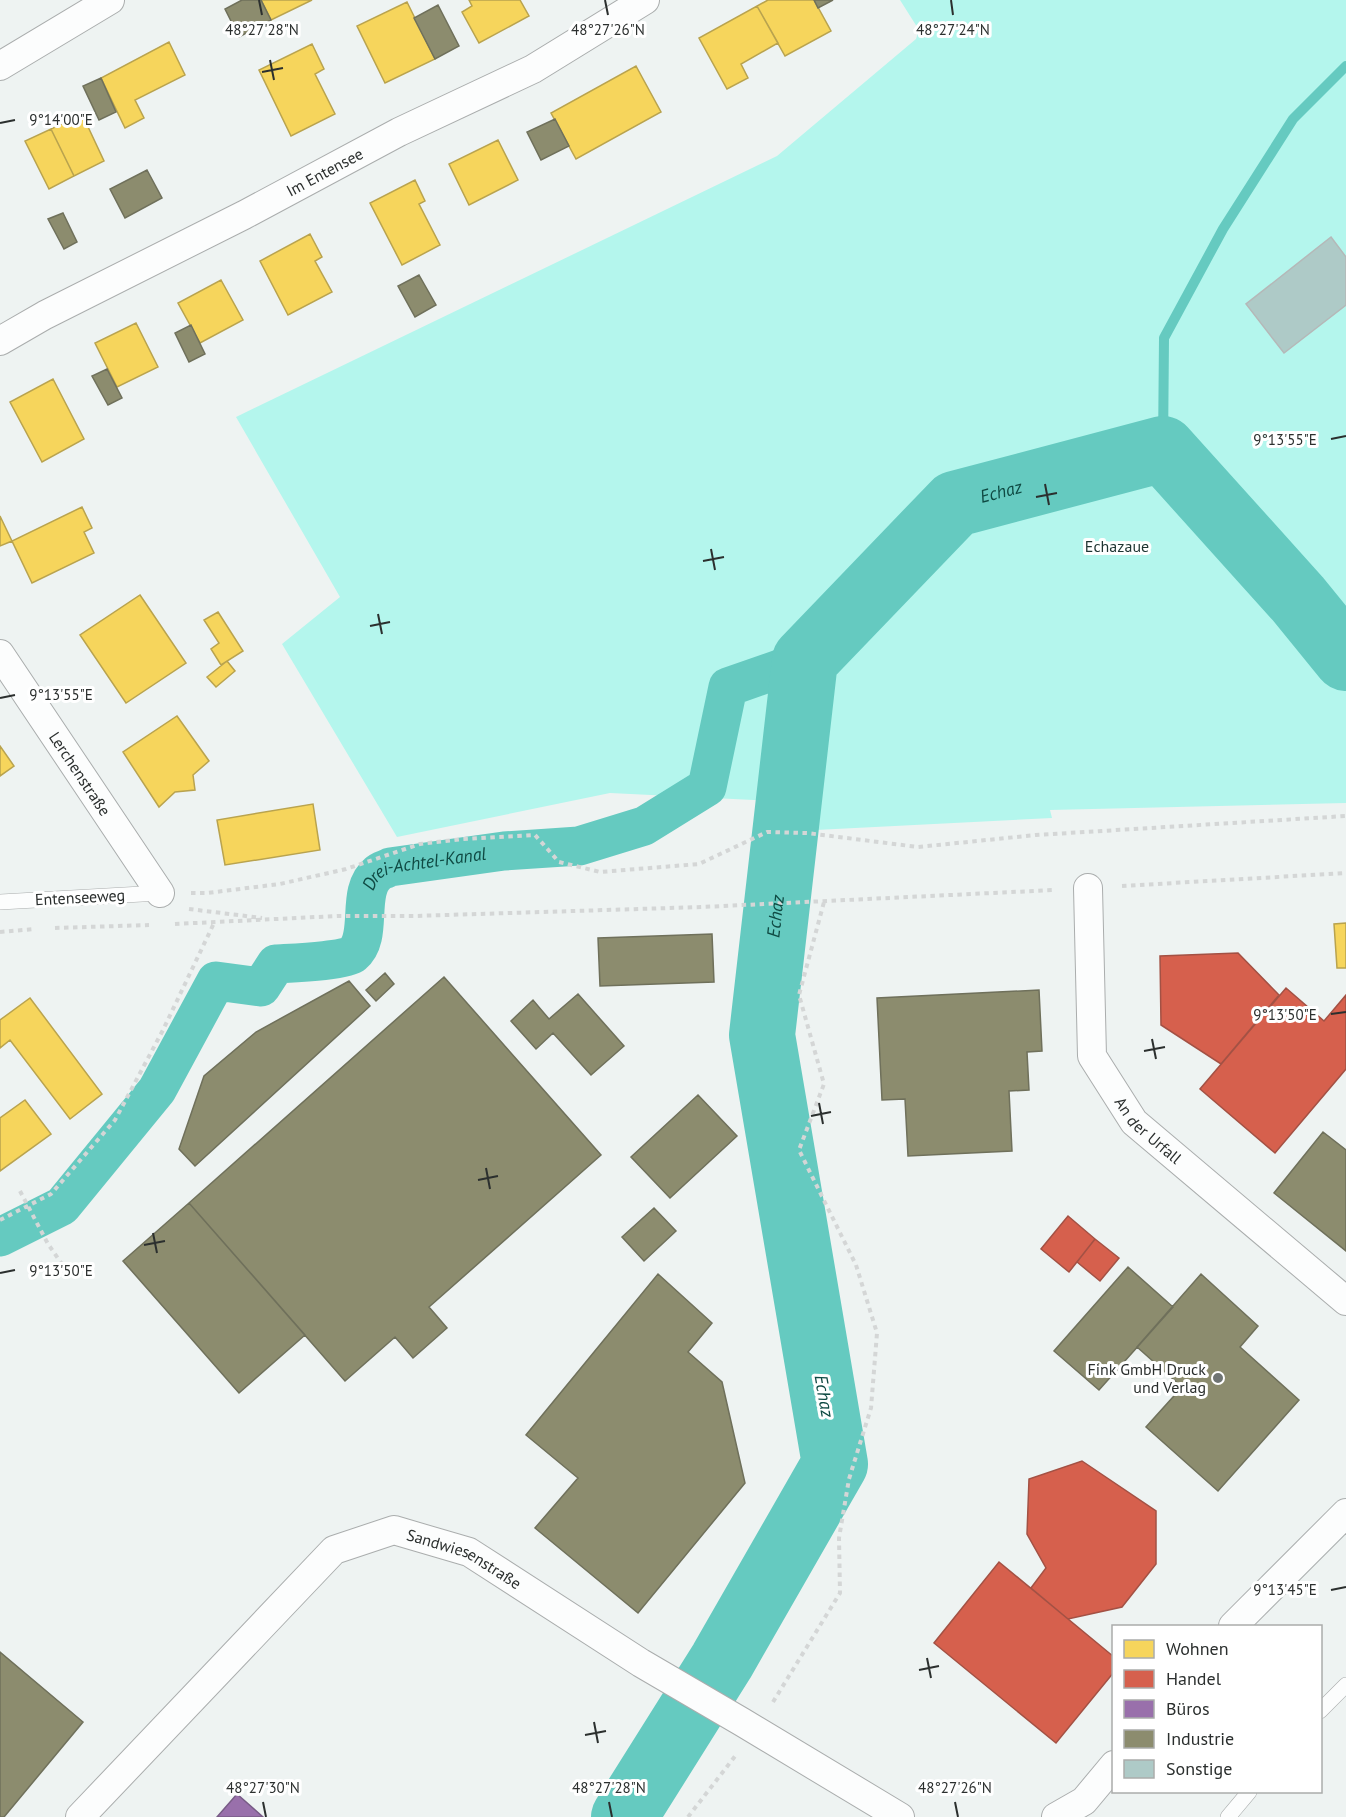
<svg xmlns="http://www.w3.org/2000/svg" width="1346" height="1817" viewBox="0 0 1346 1817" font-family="'PT Sans',sans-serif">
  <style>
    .green { fill: #b4f6ed }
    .homes { fill: #f6d55c; stroke: #b9a34e; stroke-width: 1.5 }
    .shops { fill: #d6604d; stroke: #a35144; stroke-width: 1.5 }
    .offices { fill: #9970ab; stroke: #785c86; stroke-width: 1.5 }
    .industry { fill: #8c8c6e; stroke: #6f705b; stroke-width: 1.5 }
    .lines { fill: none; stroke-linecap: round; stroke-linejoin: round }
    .stream { stroke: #65cac0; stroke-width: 10 }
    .canal { stroke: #65cac0; stroke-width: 39 }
    .river { stroke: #65cac0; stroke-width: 66 }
    .building { fill: #aecac7; stroke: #b5b8b8; stroke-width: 1.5 }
    .service-casing { stroke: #aaadad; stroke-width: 16 }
    .minor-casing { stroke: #aaadad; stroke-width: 30 }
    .path { stroke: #d4d6d6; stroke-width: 4; stroke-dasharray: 4.5 4.5; stroke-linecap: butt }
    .service { stroke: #fcfdfd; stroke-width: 15 }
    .minor { stroke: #fcfdfd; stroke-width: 28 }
    .ticks { fill: none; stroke: #2b2f2e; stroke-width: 2 }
    .poi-dot { fill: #6f7473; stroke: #fff; stroke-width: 2 }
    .labels { text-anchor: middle; stroke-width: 6; stroke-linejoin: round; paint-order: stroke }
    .street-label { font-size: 16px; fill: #2b2f2e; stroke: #fff }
    .park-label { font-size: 16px; fill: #1e3431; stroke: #fff }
    .poi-label { font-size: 16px; fill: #2b2f2e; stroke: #fff; text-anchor: end }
    .water-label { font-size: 18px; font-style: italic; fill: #0f4a43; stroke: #fff }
    .ticks-label { font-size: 15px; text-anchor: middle; fill: #2b2f2e; stroke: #fff; stroke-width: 6; stroke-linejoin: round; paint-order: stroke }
  </style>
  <rect width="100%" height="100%" fill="#eef3f2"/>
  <path class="green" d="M900,0H1346V803L1050,810L1052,818L796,831L815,803L610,793L397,837L282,644L340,597L236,417L777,156L916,39L919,30Z"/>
  <path class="homes" d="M261,0H312L271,20Z
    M469,0H520L529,16L479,43L462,12L472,6Z
    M768,0H814L831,31L785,56L757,6Z
    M407,2L435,59L385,83L357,26Z
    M757,6L778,43L741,64L748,78L727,89L699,38Z
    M169,42L185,75L135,100L144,118L125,128L101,78Z
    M312,44L324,69L315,74L335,114L291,136L259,70Z
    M636,66L661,112L576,159L551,113Z
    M82,114L104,161L74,176L51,129Z
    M51,129L74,176L49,189L25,141Z
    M498,140L518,180L469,205L449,164Z
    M415,180L425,201L419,204L440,245L402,265L370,203Z
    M310,234L322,257L315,261L332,292L288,315L260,261Z
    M221,280L243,320L200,343L178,303Z
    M136,323L158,367L117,387L95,343Z
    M53,379L84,439L42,462L10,402Z
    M82,507L92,528L84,532L94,553L32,583L12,541Z
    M0,516L12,541L0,546Z
    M140,595L186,663L126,703L80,635Z
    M218,612L243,651L221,665L211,649L219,643L204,620Z
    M227,661L235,671L216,687L207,677Z
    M177,716L209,761L193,775L195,790L175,792L159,807L123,752Z
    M0,746L14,766L0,776Z
    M313,804L320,850L225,865L217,820Z
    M1346,923V968H1337L1334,924Z
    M30,998L102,1094L70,1119L10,1040L0,1048V1020Z
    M25,1100L51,1134L0,1171V1118Z"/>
  <path class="shops" d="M1238,953L1279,995L1221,1064L1161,1025L1160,956Z
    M1286,988L1324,1021L1346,995V1069L1275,1153L1200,1089Z
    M1068,1216L1095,1239L1069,1272L1041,1249Z
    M1095,1239L1119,1258L1100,1281L1077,1262Z
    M1082,1461L1156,1511V1564L1122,1607L1068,1619L1031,1588L1046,1568L1027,1534L1029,1479Z
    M999,1562L1114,1657V1672L1056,1743L934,1643Z"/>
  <path class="offices" d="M237,1794L263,1817H217Z"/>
  <path class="industry" d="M242,0H261L271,20L239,37L225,9Z
    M814,0H833L818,8Z
    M438,5L459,46L435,59L414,18Z
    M101,78L116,112L99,120L83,86Z
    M555,119L569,146L541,160L527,132Z
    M147,170L162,198L125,218L110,189Z
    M63,213L77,242L64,249L48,219Z
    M419,275L436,305L415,317L398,286Z
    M191,325L205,354L189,362L175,333Z
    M107,369L122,398L108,405L92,376Z
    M712,934L714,982L600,986L598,938Z
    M385,973L394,984L376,1001L366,990Z
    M444,977L601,1155L429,1307L447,1328L413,1358L395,1337L345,1381L189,1203Z
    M349,981L370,1006L195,1166L179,1149L204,1076L256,1032Z
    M1039,990L1042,1051L1027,1052L1029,1090L1009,1091L1012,1151L908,1156L905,1099L882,1100L877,998Z
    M578,994L624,1046L591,1075L553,1033L536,1049L511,1021L533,1000L549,1019Z
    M698,1095L737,1136L670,1198L631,1157Z
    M1323,1132L1346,1150V1251L1274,1193Z
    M189,1203L305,1335L239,1393L123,1261Z
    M654,1208L676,1231L644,1261L622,1237Z
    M1128,1267L1173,1307L1099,1390L1054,1351Z
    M658,1274L712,1323L688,1352L722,1382L745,1483L638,1613L535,1528L578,1478L526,1435Z
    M1201,1274L1258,1326L1240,1347L1299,1400L1218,1491L1146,1427L1182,1387L1137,1347Z
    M0,1652L83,1722L4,1817H0Z"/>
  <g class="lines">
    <path class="stream" d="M1163,449L1164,338L1223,229L1293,119L1346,66"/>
    <path class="canal" id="s1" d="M0,1237L62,1206L157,1090L216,981L261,987L276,964C290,963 345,961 353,954C374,937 355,891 378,873C381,870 387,869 390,867L504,851L579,846L644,826L707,787L728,687L805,660"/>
    <path class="river" id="s2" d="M624,1817L722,1661L835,1464L762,1035L805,660L955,504L1163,449L1298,599L1346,658"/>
  </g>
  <path class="building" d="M1331,237L1346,257V305L1284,353L1246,304Z"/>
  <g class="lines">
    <defs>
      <path id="service" d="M0,902L160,893
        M1320,1711L1346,1685
        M1228,1817L1249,1792"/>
      <g id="minor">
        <path d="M0,66L110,0"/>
        <path id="s3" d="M0,341L45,315L244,215L399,132L533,69L645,0"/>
        <path id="s4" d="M0,654L160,893"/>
        <path id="s5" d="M1088,888L1092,1056L1134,1122L1346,1301"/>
        <path d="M1233,1626L1346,1513"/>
        <path id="s6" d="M80,1817L334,1550L394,1530L469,1552L641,1663L742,1722L900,1817"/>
        <path d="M1056,1817L1084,1801L1114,1765"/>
      </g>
    </defs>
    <use href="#service" class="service-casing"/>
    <use href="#minor" class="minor-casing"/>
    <path class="path" d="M1122,886L1346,873
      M191,893H207L280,884L346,869L420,844L463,839L535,835L559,862L600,872L699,864L767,832L807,833L918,847L1036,835L1346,816
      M189,909L262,918
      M175,924L337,916H414L702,907L1054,890
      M55,928L149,925
      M0,932L35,929
      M20,1191L48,1244L64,1267
      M0,1220L51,1194L115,1120L163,1030L215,921
      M773,1702L840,1593L839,1538L849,1479L871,1408L877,1333L856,1265L799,1150L824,1084L799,995L824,902
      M688,1817L736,1755"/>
    <use href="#service" class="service"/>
    <use href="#minor" class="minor"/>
  </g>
  <path class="ticks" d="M259,0L262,15M605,0L608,15M951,0L953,15M270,60L274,80M262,72L283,68M0,123L15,120M1331,439L1346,436M1045,484L1049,505M1036,497L1057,493M711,549L715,570M703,561L724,557M378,614L382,634M370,626L390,622M0,698L15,695M1331,1014L1346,1012M1152,1039L1156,1059M1144,1051L1165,1047M819,1103L823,1124M811,1116L831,1112M486,1168L490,1189M478,1180L498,1176M153,1233L157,1253M144,1245L165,1241M0,1273L15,1270M1331,1590L1346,1587M927,1658L931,1678M919,1670L939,1666M594,1722L598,1743M585,1735L606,1731M263,1802L266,1817M609,1802L612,1817M955,1802L958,1817"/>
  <circle class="poi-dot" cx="1218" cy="1378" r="6"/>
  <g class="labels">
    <g class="street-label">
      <text dy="6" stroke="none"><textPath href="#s3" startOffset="366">Im Entensee</textPath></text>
      <text dy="6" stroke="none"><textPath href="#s4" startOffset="144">Lerchenstraße</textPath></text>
      <text transform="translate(80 897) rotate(-3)" y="6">Entenseeweg</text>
      <text dy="6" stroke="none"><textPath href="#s5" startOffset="262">An der Urfall</textPath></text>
      <text dy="6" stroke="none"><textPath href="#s6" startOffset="508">Sandwiesenstraße</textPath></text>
    </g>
    <g class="park-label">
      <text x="1117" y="552">Echazaue</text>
    </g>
    <g class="poi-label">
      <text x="1206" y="1375">Fink GmbH Druck<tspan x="1206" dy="18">und Verlag</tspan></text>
    </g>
    <g class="water-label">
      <text dy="6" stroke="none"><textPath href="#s2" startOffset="1488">Echaz</textPath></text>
      <text dy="6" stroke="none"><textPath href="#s1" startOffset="627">Drei-Achtel-Kanal</textPath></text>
      <text dy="6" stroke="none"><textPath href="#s2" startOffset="966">Echaz</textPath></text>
      <text transform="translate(824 1396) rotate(80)" y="6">Echaz</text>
    </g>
  </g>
  <g class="ticks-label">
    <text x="262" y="35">48°27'28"N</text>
    <text x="608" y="35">48°27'26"N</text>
    <text x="953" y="35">48°27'24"N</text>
    <text x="61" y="125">9°14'00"E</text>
    <text x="1285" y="445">9°13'55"E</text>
    <text x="61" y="700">9°13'55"E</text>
    <text x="1285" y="1020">9°13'50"E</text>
    <text x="61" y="1276">9°13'50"E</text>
    <text x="1285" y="1595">9°13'45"E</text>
    <text x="263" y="1793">48°27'30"N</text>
    <text x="609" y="1793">48°27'28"N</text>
    <text x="955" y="1793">48°27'26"N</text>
  </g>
  <rect x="1112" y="1625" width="210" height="168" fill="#ffffff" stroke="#aaacab" stroke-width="1.5"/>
  <rect x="1124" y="1640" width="30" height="18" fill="#f6d55c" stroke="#aaacab" stroke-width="1.5"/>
  <text x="1166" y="1655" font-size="18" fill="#2b2f2e">Wohnen</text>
  <rect x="1124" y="1670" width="30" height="18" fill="#d6604d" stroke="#aaacab" stroke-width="1.5"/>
  <text x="1166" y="1685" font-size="18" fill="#2b2f2e">Handel</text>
  <rect x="1124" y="1700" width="30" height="18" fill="#9970ab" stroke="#aaacab" stroke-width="1.5"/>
  <text x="1166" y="1715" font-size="18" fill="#2b2f2e">Büros</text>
  <rect x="1124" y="1730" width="30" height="18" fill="#8c8c6e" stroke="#aaacab" stroke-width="1.5"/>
  <text x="1166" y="1745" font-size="18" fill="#2b2f2e">Industrie</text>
  <rect x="1124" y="1760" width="30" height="18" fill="#aecac7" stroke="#aaacab" stroke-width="1.5"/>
  <text x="1166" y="1775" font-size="18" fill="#2b2f2e">Sonstige</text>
</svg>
